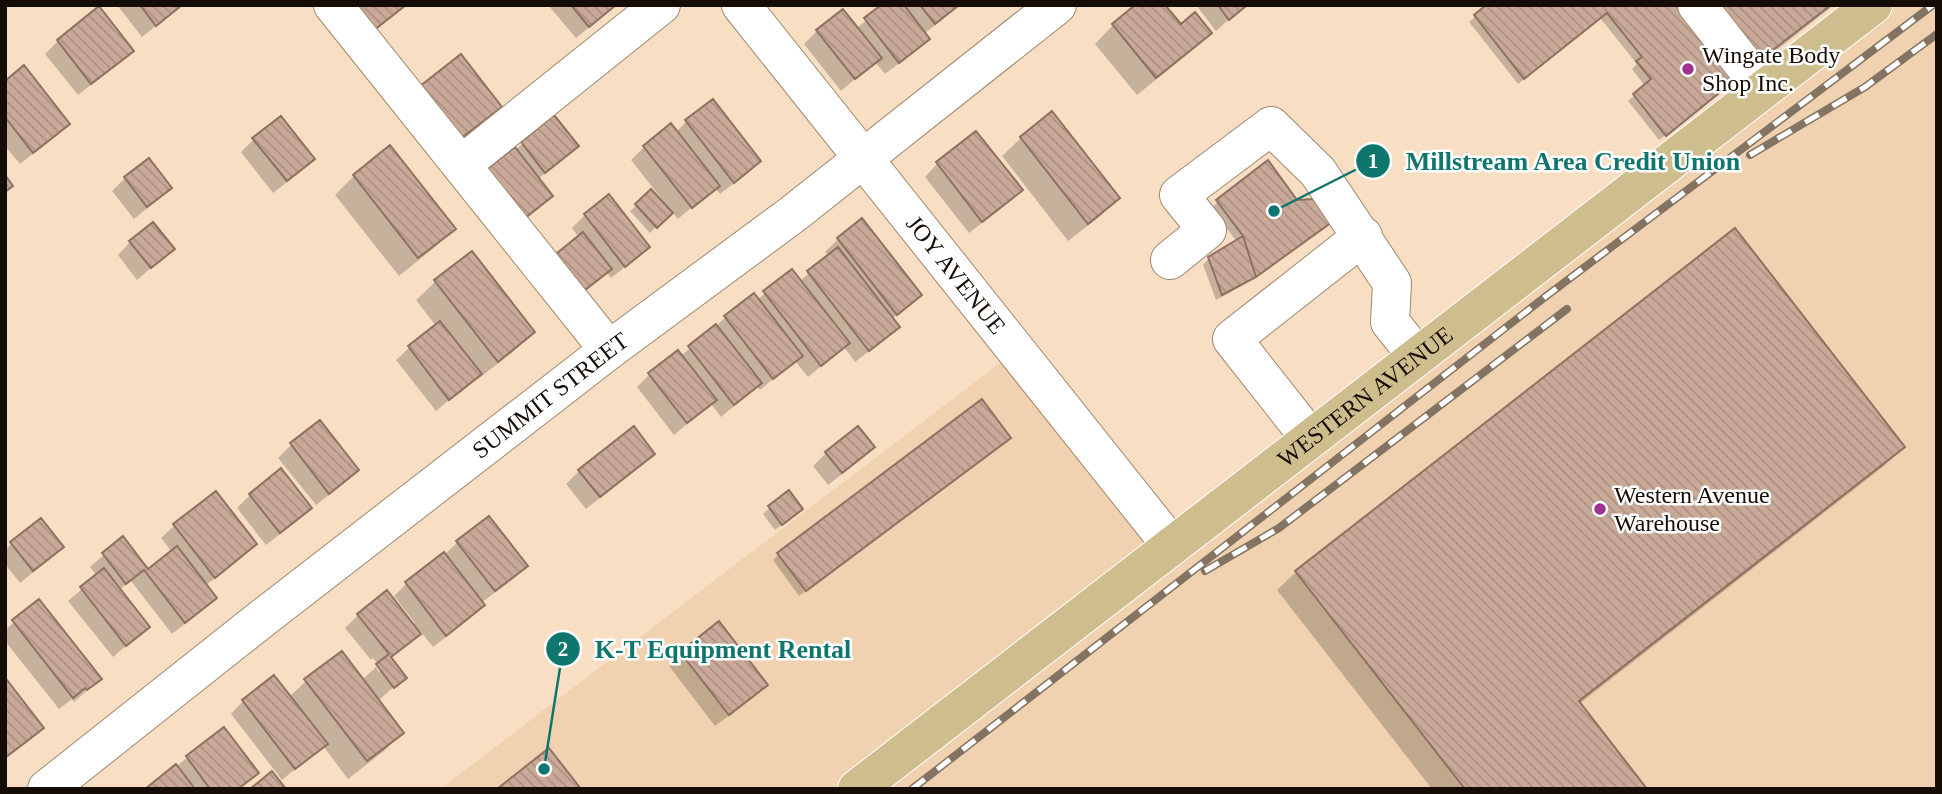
<svg xmlns="http://www.w3.org/2000/svg" width="1942" height="794" viewBox="0 0 1942 794" font-family="'Times New Roman',serif">
  <style>
    .built { fill: #f0d2b1 }
    .shadow { fill: #0003 }
    .building { fill: url(#building-back-hatch); stroke: #8e7160; stroke-width: 2 }
    .lines { fill: none; stroke-linecap: round; stroke-linejoin: round }
    .minor-casing { stroke: #9f886f; stroke-width: 40 }
    .major-casing { stroke: #fff; stroke-width: 40 }
    .minor { stroke: #fff; stroke-width: 38 }
    .major { stroke: #cebe8e; stroke-width: 38 }
    .rail-casing { stroke: #837362; stroke-width: 8 }
    .rail { stroke: #fff; stroke-width: 5; stroke-dasharray: 16; stroke-linecap: butt }
    .poi-dot { fill: #a03290; stroke: #fff; stroke-width: 2.5 }
    .labels { text-anchor: middle; stroke-width: 5; stroke-linejoin: round; paint-order: stroke }
    .poi-label { font-size: 24px; fill: #150d05; stroke: #fff; text-anchor: start }
    .street-label { font-size: 24px; fill: #150d05; stroke: #fff }
    .leader { fill: none; stroke: #0f766e; stroke-width: 2.5 }
    .callout-dot { fill: #0f766e; stroke: #fff; stroke-width: 2.5 }
    .mark-label { font-size: 21px; text-anchor: middle; font-weight: bold; fill: #fff }
    .callout-label { font-size: 26px; text-anchor: middle; font-weight: bold; fill: #0f766e; stroke: #fff; stroke-width: 5; stroke-linejoin: round; paint-order: stroke }
  </style>
  <defs>
    <pattern id="building-back-hatch" width="6" height="6" patternUnits="userSpaceOnUse" patternTransform="scale(1.75)"><rect width="6" height="6" fill="#c9aa98"/><path d="M-1 5l2 2M0 0l6 6M5-1l2 2" fill="none" stroke="#ac9182"/></pattern>
  </defs>
  <rect width="100%" height="100%" fill="#f8dfc4"/>
  <path class="built" d="M1873,5H1937V789H440L1016,351L1171,545Z"/>
  <path class="shadow" d="M117,5H182L142,37Z
    M548,5H616L576,38Z
    M884,5H960L924,34L928,39L915,51L885,74L875,62L841,91L804,44L817,31L856,29Z
    M1196,5H1243L1244,6L1216,31Z
    M1489,5H1834L1737,81L1735,79L1659,140L1628,101L1645,86L1632,69L1637,64L1600,18L1518,84L1469,22Z
    M99,9L132,51L119,63L78,95L45,54L58,41Z
    M1113,25L1180,26L1210,32L1191,51L1137,95L1095,44Z
    M5,83L67,124L55,136L20,164L5,146Z
    M421,88L500,107L487,119L447,151Z
    M554,118L576,146L563,159L538,179L551,196L538,209L512,229L515,150Z
    M686,122L759,161L746,174L720,194L715,188L678,219L672,212L650,233L630,211L651,192L666,209L668,207L631,160L644,147L676,132Z
    M1021,138L1118,198L1099,217L1068,241L1002,156Z
    M254,139L313,159L300,172L273,193L241,152Z
    M390,148L454,229L435,247L399,276L335,195L354,176Z
    M148,160L170,188L157,200L134,219L112,191L125,178Z
    M1267,162L1296,202L1330,222L1247,283L1216,300L1203,265L1209,258L1237,242L1211,208Z
    M937,164L1020,190L1008,203L969,233L925,177Z
    M609,197L648,247L635,259L611,278L606,272L571,302L579,238L572,228L585,215Z
    M862,221L920,295L892,319L897,326L885,339L855,362L844,347L808,377L795,361L760,390L757,387L721,417L711,404L674,435L637,387L649,375L681,356L725,318L757,300L792,271L800,281L829,256L825,252L838,239Z
    M130,242L173,249L137,280L118,255Z
    M471,253L533,332L514,351L478,379L476,377L436,411L396,360L409,348L436,326L416,300L435,282Z
    M320,423L357,470L344,483L316,505L278,458L291,445Z
    M1003,444L799,596L773,560L779,554Z
    M872,447L860,460L828,485L813,466L826,453Z
    M1903,447L1884,466L1579,704L1645,789H1432L1277,590L1296,572Z
    M653,454L640,466L586,509L566,484L579,471Z
    M788,492L795,515L775,530L763,514Z
    M215,493L255,544L242,557L206,585L215,598L202,610L172,634L131,581L119,590L148,627L113,657L68,601L97,576L90,567L122,539L148,571L172,552L161,538L174,526Z
    M250,495L310,508L297,521L266,545L237,508Z
    M458,542L526,566L513,579L481,603L483,605L470,618L433,647L421,632L390,659L405,677L378,701L402,733L384,751L348,779L323,746L282,780L231,714L243,701L289,697L306,681L362,680L376,667L379,672L382,669L373,658L371,660L345,628L358,615L412,625L415,623L394,596L407,583L444,555Z
    M12,543L62,547L49,560L20,583L5,564V550Z
    M39,601L100,679L74,702L72,699L59,709L5,641V630Z
    M681,653L766,685L753,698L715,726L669,666Z
    M5,684L42,728L29,741L5,759Z
    M223,730L256,772L239,789H147Z"/>
  <path class="building" d="M140,5H182L156,26Z
    M347,5H406L369,34Z
    M571,5H616L589,27Z
    M881,5H904L930,39L899,63L864,18Z
    M920,5H959L935,24Z
    M1135,5H1165L1181,24L1195,12L1212,33L1156,78L1112,24Z
    M1218,5H1246V6L1229,20Z
    M1486,5H1684L1740,76L1666,136L1633,94L1651,79L1636,61L1642,57L1607,13L1524,79L1474,15Z
    M1711,5H1831L1756,63Z
    M99,6L134,51L91,84L57,40Z
    M843,9L882,58L855,79L816,30Z
    M461,54L502,107L460,139L419,87Z
    M24,65L70,124L33,153L5,117V81Z
    M713,99L761,161L734,183L685,120Z
    M1052,111L1120,198L1088,224L1020,137Z
    M554,115L579,146L545,173L521,142Z
    M281,116L315,159L287,181L252,138Z
    M671,123L720,186L692,208L643,146Z
    M976,131L1023,190L982,222L936,162Z
    M390,145L456,229L418,258L353,175Z
    M515,147L553,196L525,218L487,169Z
    M149,158L172,188L147,207L124,177Z
    M1268,160L1297,200L1314,199L1332,222L1256,277L1243,236L1216,200Z
    M5,175L13,186L5,192Z
    M651,189L673,213L657,228L635,204Z
    M609,194L650,247L625,267L584,214Z
    M862,218L922,295L897,315L837,238Z
    M153,222L175,249L151,268L129,241Z
    M1735,228L1905,447L1579,701L1647,789H1465L1295,571Z
    M583,232L612,269L585,290L556,254Z
    M1243,236L1256,277L1222,295L1208,257Z
    M838,247L900,327L869,351L807,271Z
    M472,251L535,332L498,362L434,280Z
    M792,269L850,343L821,366L763,291Z
    M754,293L803,356L773,379L724,316Z
    M440,321L482,374L449,400L408,346Z
    M716,324L762,383L734,405L688,346Z
    M678,350L717,400L687,423L648,373Z
    M982,399L1011,438L806,591L777,553Z
    M320,420L359,470L329,494L290,443Z
    M634,426L655,454L600,497L578,470Z
    M858,426L875,447L842,473L825,452Z
    M281,468L312,508L280,533L249,494Z
    M789,490L803,509L782,525L768,506Z
    M216,491L257,544L215,578L173,524Z
    M489,516L528,566L495,591L456,541Z
    M41,518L64,547L33,571L10,542Z
    M123,536L148,569L177,546L217,598L185,623L144,570L126,584L102,553Z
    M444,552L485,605L446,636L405,582Z
    M104,568L150,627L126,646L80,587Z
    M387,590L421,634L391,657L407,678L394,688L376,664L389,654L357,614Z
    M39,599L102,679L87,690L85,688L73,698L12,620Z
    M719,621L768,685L729,715L680,652Z
    M342,651L404,733L367,761L304,679Z
    M274,675L328,744L295,769L242,700Z
    M7,680L44,728L6,757L5,682Z
    M224,727L259,773L238,789H210L186,756Z
    M549,748L581,789H497Z
    M176,764L195,789H145Z
    M272,771L286,789H250Z"/>
  <g class="lines">
    <defs>
      <g id="minor">
        <path d="M333,5L609,350"/>
        <path id="s1" d="M741,5L1171,545"/>
        <path d="M1697,5L1763,89"/>
        <path d="M461,165L661,5"/>
        <path d="M1170,260L1207,230L1179,195L1271,126L1318,172L1392,283L1390,322L1417,356"/>
        <path d="M1310,438L1232,339L1363,236"/>
        <path id="s2" d="M47,789L264,617L609,350L793,214L1057,5"/>
      </g>
      <g id="major">
        <path id="s3" d="M857,789L1873,5"/>
      </g>
    </defs>
    <use href="#minor" class="minor-casing"/>
    <use href="#major" class="major-casing"/>
    <use href="#minor" class="minor"/>
    <use href="#major" class="major"/>
    <defs>
      <path id="rail" d="M1750,155L1865,87L1937,34
        M1205,571L1279,528L1567,309
        M912,789L1545,297L1933,5"/>
    </defs>
    <use href="#rail" class="rail-casing"/>
    <use href="#rail" class="rail"/>
  </g>
  <g class="poi-dot">
    <circle cx="1688" cy="69" r="7"/>
    <circle cx="1600" cy="509" r="7"/>
  </g>
  <g class="labels">
    <g class="poi-label">
      <text x="1702" y="63">Wingate Body<tspan x="1702" dy="28">Shop Inc.</tspan></text>
      <text x="1614" y="503">Western Avenue<tspan x="1614" dy="28">Warehouse</tspan></text>
    </g>
    <g class="street-label">
      <text dy="8" stroke="none"><textPath href="#s1" startOffset="345">JOY AVENUE</textPath></text>
      <text dy="8" stroke="none"><textPath href="#s2" startOffset="639">SUMMIT STREET</textPath></text>
      <text dy="8" stroke="none"><textPath href="#s3" startOffset="642">WESTERN AVENUE</textPath></text>
    </g>
  </g>
  <path class="leader" d="M1274 211L1373 161M544 769L563 649"/>
  <g class="callout-dot">
    <circle cx="1274" cy="211" r="7"/>
    <circle cx="544" cy="769" r="7"/>
    <circle cx="1373" cy="161" r="18"/>
    <circle cx="563" cy="649" r="18"/>
  </g>
  <g class="mark-label">
    <text x="1373" y="168">1</text>
    <text x="563" y="656">2</text>
  </g>
  <g class="callout-label">
    <text x="1573" y="170">Millstream Area Credit Union</text>
    <text x="723" y="658">K-T Equipment Rental</text>
  </g>
  <rect width="1942" height="794" fill="none" stroke="#150d05" stroke-width="14"/>
</svg>
